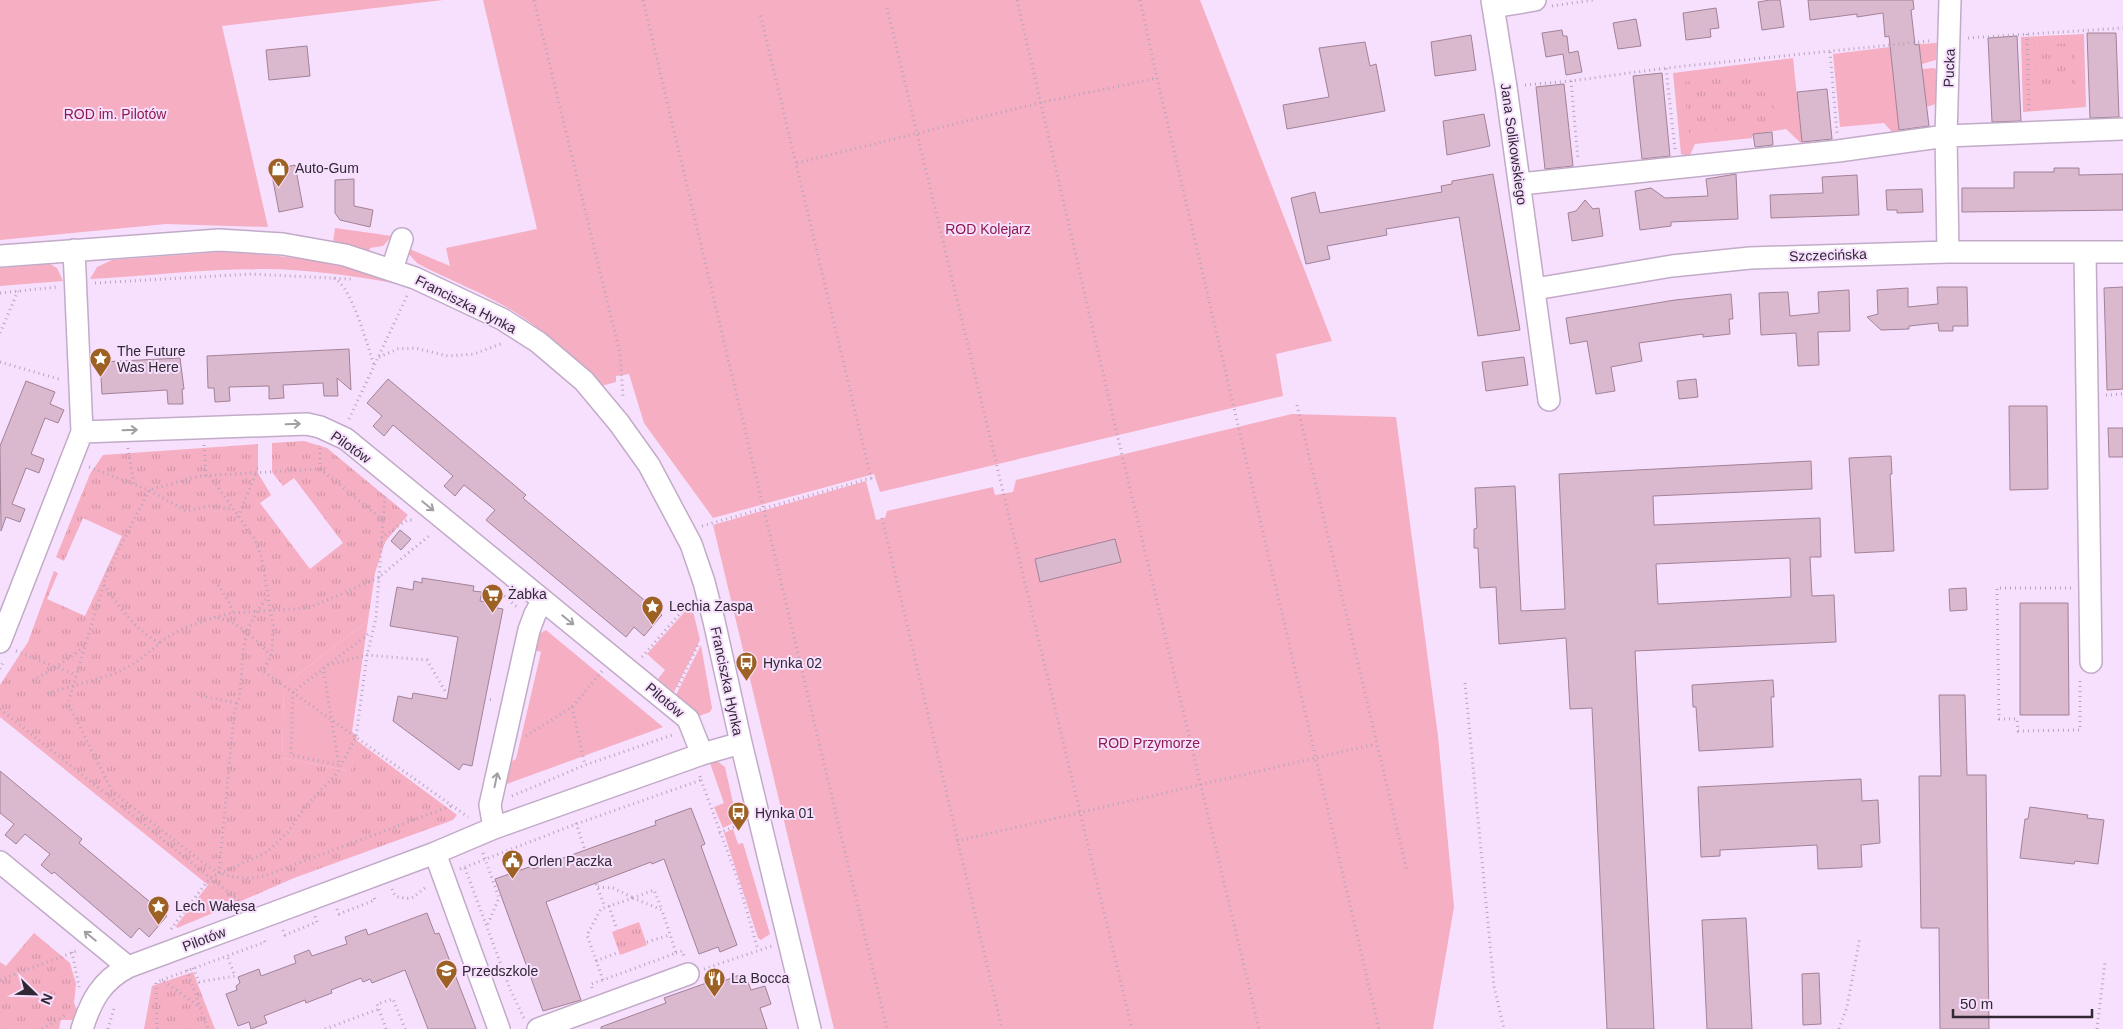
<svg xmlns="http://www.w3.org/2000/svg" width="2123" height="1029" viewBox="0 0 2123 1029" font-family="Arial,sans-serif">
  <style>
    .green { fill: #f5aec2 }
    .park { fill: url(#park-tufts) }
    .building { fill: #dab8ce; stroke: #a28297; fill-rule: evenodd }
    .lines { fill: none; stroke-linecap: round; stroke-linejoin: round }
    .minor-casing { stroke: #c2abc8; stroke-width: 24 }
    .path { stroke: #b8a4bd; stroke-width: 3; stroke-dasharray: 1 4; stroke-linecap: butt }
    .minor { stroke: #fff; stroke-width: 21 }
    .oneway { stroke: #a29ea4 }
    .labels { text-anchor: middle; stroke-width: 4; stroke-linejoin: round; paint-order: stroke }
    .street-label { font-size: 14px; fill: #312834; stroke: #f7dffe }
    .park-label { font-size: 14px; fill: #8d1a4b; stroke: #f7dffe }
    .poi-label { font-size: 14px; fill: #312834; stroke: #f7dffe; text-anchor: start }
  </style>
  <defs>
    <pattern id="park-tufts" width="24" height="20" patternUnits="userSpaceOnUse" patternTransform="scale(1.25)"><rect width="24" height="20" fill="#f5aec2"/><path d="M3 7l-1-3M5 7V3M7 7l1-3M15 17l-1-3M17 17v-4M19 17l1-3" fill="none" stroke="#d296a7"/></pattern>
  </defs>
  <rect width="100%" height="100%" fill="#f7dffe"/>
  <path class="green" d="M0,0H443L222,26L268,227L166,224L0,240Z
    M483,0H1200L1332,341L1276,354L1283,396L880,492L874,474L713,518L644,423L629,374L616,376V382L601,386C570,354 537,323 497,302C475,290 451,280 428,269L417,263L407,252V248L450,266L446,248L537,229Z
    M2084,34L2086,107L2023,112L2021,37Z
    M1937,43L1936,60L1922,64L1919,44Z
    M1890,47L1900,134L1895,135L1884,123L1840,127L1833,54Z
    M1793,58L1802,144L1786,129L1753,134L1752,138L1695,144L1689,157L1681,154L1673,73Z
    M1934,68L1937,70L1936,104L1926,107L1922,69Z
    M335,228L392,236L383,246L370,248L369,251L333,242Z
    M219,252C271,254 321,259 371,274C380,277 392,279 399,284C354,276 308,269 262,269C205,269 148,276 90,279L97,267L112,260Z
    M50,264L57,268L63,281L0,286V268Z
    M1292,414L1396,417L1438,736L1454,907L1433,1029H834L713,525L866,481L876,520L885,518L887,511L993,487L995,495L1013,492L1016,480Z
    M689,607L693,611L700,640L674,692L658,679L665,670L647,654Z
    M368,621L352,732L357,736L351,771L282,758L284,685Z
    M546,630L663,727L504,785L508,763L516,759L541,652L534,650L537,635Z
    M701,645L712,708L710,712L699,716L676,695Z
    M717,761L725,767L737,821L723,828L714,807L724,803L710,763Z
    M733,829L738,844L743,843L770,934L761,940L758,938L724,833Z
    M214,884L229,897L232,905L177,928L176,926L208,885Z"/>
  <path class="park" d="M2075,43L2076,90L2036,92L2034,45Z
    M1770,73L1775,122L1689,133L1684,82Z
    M304,441L327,448L408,515L385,542L375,573L368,621L284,685L282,758L351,771L356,740L457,815L453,820L294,878L232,905L228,897L214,884L208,885L0,717V685L28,642L54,571L58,573L47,599L85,616L122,536L83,518L64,561L56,557L90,474L103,455L258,444V473L271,495L260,503L310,569L343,543L294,478L283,486L272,472V443Z
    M639,922L647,945L620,955L612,932Z
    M34,933L70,963L76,984L74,1003L78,1012L75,1020H61L59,1029H0V962L6,966Z
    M193,972L215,1029H144L152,986Z"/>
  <path class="building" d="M1770,0H1780L1784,27L1762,30L1758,2Z
    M1808,0H1913L1914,9L1911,10L1915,45L1919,44L1929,126L1899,130L1889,36L1885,37L1883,13L1857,17V14L1810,20Z
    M1716,8L1719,28L1710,29L1711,37L1686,40L1683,13Z
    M1636,19L1641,46L1618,49L1613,23Z
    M1562,30L1563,36H1567L1569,53L1578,51L1582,72L1566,75L1563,54L1546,57L1542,33Z
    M2087,33H2116L2119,117L2090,118Z
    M1471,35L1476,70L1435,76L1431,42Z
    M2017,36L2021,121L1992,122L1988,38Z
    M1365,42L1370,66L1376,64L1385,111L1287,129L1283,105L1329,97L1319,48Z
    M307,46L310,76L269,80L266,50Z
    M1662,73L1670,156L1642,159L1633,76Z
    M1564,84L1573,166L1545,169L1536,87Z
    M1827,89L1832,139L1802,142L1797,92Z
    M1484,114L1490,146L1447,155L1443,121Z
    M1772,132L1773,145L1755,147L1753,134Z
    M295,165L303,207L279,212L271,170Z
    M2054,168H2079V175L2123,174V210L1962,212V188H2014V172H2054Z
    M1493,174L1520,330L1478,336L1459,217L1386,229L1387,235L1327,246L1330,259L1306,264L1291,198L1315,192L1320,213L1442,192L1441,186L1452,184V181Z
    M1736,174L1738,219L1671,222V226L1640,230L1635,191L1651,188L1665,198L1708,196L1706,179Z
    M1857,175L1859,215L1771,218L1770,195L1823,193L1822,177Z
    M354,179V206L373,210L370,227L340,220L335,213V180Z
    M1922,189L1923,212L1897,213V210H1887L1886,190Z
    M1585,200L1593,209L1599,208L1603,236L1572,241L1568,213L1576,211Z
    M1937,287H1967L1968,326H1953V331H1939L1938,323L1909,326V329L1881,330L1867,317L1878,314L1877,290L1908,288V307L1938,304Z
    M2123,287V389L2107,390L2104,288Z
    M1849,290L1850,331L1818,332L1819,365L1798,366L1796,333L1761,335L1759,293L1788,292L1790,316L1819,313L1818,292Z
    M1731,294L1733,319H1729L1730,334L1703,337V334L1639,343L1642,361L1611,367L1615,391L1596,394L1587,341L1570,344L1566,318L1675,300Z
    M349,349L351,390L337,378L338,396H324L323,383L283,385L284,398L269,399V386L229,387L230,401L215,402L214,388H208L207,356Z
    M1524,357L1528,385L1486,391L1482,362Z
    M180,358L184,389H182L183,404H168L167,390L102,394L100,362Z
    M388,379L526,495L523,498L662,615L644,636L634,627L626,637L486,520L495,510L464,485L455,496L444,486L453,476L393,425L384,436L373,426L382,416L367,403Z
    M1696,379L1698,397L1679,399L1677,381Z
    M26,381L55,392L50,404L64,410L58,423L45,418L31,454L44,459L39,473L26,468L12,504L25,509L20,522L6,517L1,531L0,446Z
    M2009,406H2047L2048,489L2010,490Z
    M2108,428H2123V457H2109Z
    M1891,456L1892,474H1890L1894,551L1855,553L1849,458Z
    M1811,461L1812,489L1653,496L1654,525L1820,518L1821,557H1810L1812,596L1834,595L1836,642L1635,651L1654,1029H1607L1592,708L1570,709L1566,638L1499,644L1496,587L1480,588L1478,548H1474V529L1477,528L1475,488L1515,486L1521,611L1565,609L1559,474ZM1790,558L1791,597L1658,604L1656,564Z
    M400,530L411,539L401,550L391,541Z
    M1115,539L1121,562L1040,582L1035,559Z
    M422,578L474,586L473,591L482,592L480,601L498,604L497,608L503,609L472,766L463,764L459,770L393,721L398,696L412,699L413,693L447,699L458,637L390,626L397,587L413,590L414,581L422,583Z
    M1966,588L1967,610L1950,611L1949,589Z
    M2020,603H2068L2069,715H2020Z
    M1773,680L1774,697H1771L1773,747L1699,751L1696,707H1693L1692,685Z
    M1939,695H1965L1967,775H1986L1989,1029H1940L1939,928H1921L1919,776H1941Z
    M0,771L82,839L79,843L167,916L149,937L139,928L131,938L54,872L52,874L41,865L50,854L25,834L16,844L5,835L14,824L0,813Z
    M1861,779L1862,801L1878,800L1880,843L1861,845L1862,867L1818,869L1817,845L1720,850V856L1701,857L1698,787Z
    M2030,807L2088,815L2087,818L2104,820L2098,864L2075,861L2074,864L2020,858L2025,819H2028Z
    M691,808L705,844L701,846L737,945L720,952L718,947L699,954L664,859L652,864L651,862L546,902L581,1000L543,1011L495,879L532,866L533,869L613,840L656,825L655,821Z
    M427,913L435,934L439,933L476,1029H428L405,970L372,983L370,979L363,982L361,978L331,990L332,993L306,1003L305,1000L264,1016L267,1023L251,1029L249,1022L238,1026L226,994L237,990L236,986L240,983L238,977L259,969L261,976L296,963L294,956L309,950L312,956L347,944L345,937L366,929L368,935Z
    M1746,918L1752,1029H1707L1702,920Z
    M1819,973L1821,1024L1803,1025L1802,974Z
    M742,974L745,984L748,982L751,990L765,986L771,1004L760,1008L767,1029H601V1027L666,1003L664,998L712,981L713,985Z"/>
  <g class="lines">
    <defs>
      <path id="minor" d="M1492,0L1506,87L1549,400
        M1493,7L1535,0
        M1520,184L1838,151L1946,136L2123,129
        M1948,252L1946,136L1950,0
        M2085,253L2091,662
        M0,256L219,240L283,244L345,255L415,278L502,319L538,342L584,381L619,423L649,465L691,544L704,582L714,621L741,743L810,1029
        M392,269L402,239
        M1535,289L1672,266L1750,258L1948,252H2123
        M82,432L307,424L320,427L346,439L688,719L702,754
        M0,642L82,432L74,250
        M494,828L490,805L529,630L535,614L543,600
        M435,853L499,1029
        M0,862L128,967
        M82,1029C91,1001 101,981 128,967L435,853L494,828L702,754L741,743
        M538,1029L688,974"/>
    </defs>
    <use href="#minor" class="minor-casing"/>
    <path class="path" d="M534,0L620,354L623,396
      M643,0L887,1029
      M1017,0L1117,434L1259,1029
      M1140,0L1157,78
      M1552,6L1593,0
      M887,8L1132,1029
      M2027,34L2029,114
      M1968,38L2123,28
      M1830,52L1837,133
      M1571,81L1578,160
      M1525,85L1571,81L1666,68
      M1675,149L1666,68L1929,41
      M797,163L1039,103L1157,78L1379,1029
      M334,278C352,287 367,345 374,365
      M95,283L252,274L351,279
      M0,293L57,287
      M0,333L18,291
      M379,357L398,349L415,348L448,356L474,354L503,343
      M0,362L62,380
      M2106,395L2123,394
      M1297,405L1407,871
      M349,419L407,296
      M204,445L206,476
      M128,448L134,484
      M89,467L149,490L186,511L210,506L232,509
      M320,469V447
      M210,476L254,538L261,555L273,625L272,654L263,671L468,817
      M238,517L256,473
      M882,518L1002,1029
      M383,520L320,469L199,476L149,490L107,573L68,703L112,791L206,865C225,878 245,881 267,875L451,806
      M702,526L871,478L760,13
      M381,538L407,520H414
      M104,585C118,605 137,633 160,643
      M218,585L228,600L233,613
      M2071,588H1997L1999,719H2017L2018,731L2080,730V677
      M504,596L518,608
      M218,618C240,623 257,640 271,656
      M16,651L76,675
      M642,657L689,603
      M328,665L367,655L427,660L445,691L448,692
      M323,667L339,765L291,755L293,692L371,632
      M0,669L4,660
      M33,680L56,667L84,647
      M1465,683L1494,986L1504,1029
      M678,687L699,643
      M48,693L114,674L134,664L165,639L182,629L216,617L232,613L309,608L378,578L430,535
      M201,696L237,703
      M485,699L494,700
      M572,707L585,765
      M0,709L243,904
      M526,736L572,707L602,671
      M701,780L737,877L758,950
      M512,796L585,765L675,734
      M576,823L585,850
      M719,833L741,824
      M957,841L1376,744
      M483,853L499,898L487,926
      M465,868L510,989L524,1018
      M460,869L576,824L701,780L699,773
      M219,873L234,714C236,707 240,699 240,692C244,651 240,630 268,597
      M596,884L605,907
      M598,887L613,888L632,897
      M392,889L395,896C416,902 413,895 428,886
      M633,898L601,909L587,935L603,980L676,953L662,910L633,898L654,890L662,910
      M609,906L617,930
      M337,909L339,914L375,900L373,895
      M171,929L210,878L267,852L288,832L305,807L337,773L356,737L367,655L376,618L385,495
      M283,930L285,935L317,922L315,916
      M647,942L670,935
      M72,952L79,987
      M676,953L682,951L684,956
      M596,961L619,952
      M193,968L199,982L235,976L227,956
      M704,969L772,946
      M187,970L208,1029
      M0,980L79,950
      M162,980L265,942L263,938
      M592,988L591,984L603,980
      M42,1029L67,1014
      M108,1029L115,1005
      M157,1029L156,983L162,980L201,1008
      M325,1029L379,1009
      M386,1029L377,1004L393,999L405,1029
      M1839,1029L1847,1007L1860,937
      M2097,1029L2105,962"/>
    <use href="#minor" class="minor"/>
  </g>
  <defs><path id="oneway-shaft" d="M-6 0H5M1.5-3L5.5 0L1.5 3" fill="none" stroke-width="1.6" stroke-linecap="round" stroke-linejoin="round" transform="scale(1.25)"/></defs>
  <g class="oneway">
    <use href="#oneway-shaft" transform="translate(293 424) rotate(-2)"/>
    <use href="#oneway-shaft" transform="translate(130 430) rotate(-2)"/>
    <use href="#oneway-shaft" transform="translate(428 506) rotate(39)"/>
    <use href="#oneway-shaft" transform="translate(568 620) rotate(39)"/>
    <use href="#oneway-shaft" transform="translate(496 780) rotate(-78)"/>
    <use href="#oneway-shaft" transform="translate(90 936) rotate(-141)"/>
  </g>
  <defs>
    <symbol id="shop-pin" viewBox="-11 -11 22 30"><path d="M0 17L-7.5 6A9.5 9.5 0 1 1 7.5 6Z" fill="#9d6223" stroke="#f7dffe"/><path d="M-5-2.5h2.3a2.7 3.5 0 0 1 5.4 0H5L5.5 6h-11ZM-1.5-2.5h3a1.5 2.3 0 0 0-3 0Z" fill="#fff"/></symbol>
    <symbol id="sight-pin" viewBox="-11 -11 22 30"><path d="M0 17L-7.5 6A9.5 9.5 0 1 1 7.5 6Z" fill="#9d6223" stroke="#f7dffe"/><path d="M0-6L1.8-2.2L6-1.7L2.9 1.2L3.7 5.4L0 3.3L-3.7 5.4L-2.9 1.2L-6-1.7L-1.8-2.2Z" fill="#fff"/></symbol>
    <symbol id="supermarket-pin" viewBox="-11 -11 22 30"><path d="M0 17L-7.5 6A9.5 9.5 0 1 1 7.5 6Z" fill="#9d6223" stroke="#f7dffe"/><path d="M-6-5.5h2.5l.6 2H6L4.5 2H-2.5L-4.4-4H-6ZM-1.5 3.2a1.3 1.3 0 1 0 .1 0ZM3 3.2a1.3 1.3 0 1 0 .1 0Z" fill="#fff"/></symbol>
    <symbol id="bus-pin" viewBox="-11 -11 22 30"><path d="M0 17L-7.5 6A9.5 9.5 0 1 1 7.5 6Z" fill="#9d6223" stroke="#f7dffe"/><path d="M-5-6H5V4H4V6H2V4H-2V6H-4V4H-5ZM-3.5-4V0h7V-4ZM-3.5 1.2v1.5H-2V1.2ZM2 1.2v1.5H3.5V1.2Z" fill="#fff"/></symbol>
    <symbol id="civic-pin" viewBox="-11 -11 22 30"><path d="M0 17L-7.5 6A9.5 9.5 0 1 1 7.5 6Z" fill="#9d6223" stroke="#f7dffe"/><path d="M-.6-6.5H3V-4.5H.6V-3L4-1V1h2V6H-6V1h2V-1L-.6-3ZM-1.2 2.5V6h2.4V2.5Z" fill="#fff"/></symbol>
    <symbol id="school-pin" viewBox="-11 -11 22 30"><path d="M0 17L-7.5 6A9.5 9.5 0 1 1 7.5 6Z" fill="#9d6223" stroke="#f7dffe"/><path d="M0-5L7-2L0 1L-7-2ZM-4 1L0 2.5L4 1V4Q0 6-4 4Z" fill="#fff"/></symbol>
    <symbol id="restaurant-pin" viewBox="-11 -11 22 30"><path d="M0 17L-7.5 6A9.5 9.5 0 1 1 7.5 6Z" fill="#9d6223" stroke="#f7dffe"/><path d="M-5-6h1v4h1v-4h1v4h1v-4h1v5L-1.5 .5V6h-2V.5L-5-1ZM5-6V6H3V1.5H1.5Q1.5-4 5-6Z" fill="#fff"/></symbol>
  </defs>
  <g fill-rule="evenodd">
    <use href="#shop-pin" x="266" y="156" width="25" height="34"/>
    <use href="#sight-pin" x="88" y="346" width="25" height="34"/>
    <use href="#supermarket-pin" x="480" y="582" width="25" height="34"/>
    <use href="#sight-pin" x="640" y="594" width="25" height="34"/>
    <use href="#bus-pin" x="734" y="650" width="25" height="34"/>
    <use href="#bus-pin" x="726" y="800" width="25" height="34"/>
    <use href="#civic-pin" x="500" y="848" width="25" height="34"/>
    <use href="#sight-pin" x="146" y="894" width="25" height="34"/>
    <use href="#school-pin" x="434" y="958" width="25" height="34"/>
    <use href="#restaurant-pin" x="702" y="966" width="25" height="34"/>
  </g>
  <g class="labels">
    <g class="street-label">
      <text transform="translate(1949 68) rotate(-88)" y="5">Pucka</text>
      <text transform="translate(1514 144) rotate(82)" y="5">Jana Solikowskiego</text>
      <text transform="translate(1828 255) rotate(-2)" y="5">Szczecińska</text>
      <text transform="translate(466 304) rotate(27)" y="5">Franciszka Hynka</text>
      <text transform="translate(351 447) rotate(35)" y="5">Pilotów</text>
      <text transform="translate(727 681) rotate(78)" y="5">Franciszka Hynka</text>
      <text transform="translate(665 700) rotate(40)" y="5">Pilotów</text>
      <text transform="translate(204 939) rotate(-21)" y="5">Pilotów</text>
    </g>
    <g class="park-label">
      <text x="115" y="119">ROD im. Pilotów</text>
      <text x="988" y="234">ROD Kolejarz</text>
      <text x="1149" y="748">ROD Przymorze</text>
    </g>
    <g class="poi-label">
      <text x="295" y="173">Auto-Gum</text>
      <text x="117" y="356">The Future<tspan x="117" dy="16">Was Here</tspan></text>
      <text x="508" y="599">Żabka</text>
      <text x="669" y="611">Lechia Zaspa</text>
      <text x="763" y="668">Hynka 02</text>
      <text x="755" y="818">Hynka 01</text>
      <text x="528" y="866">Orlen Paczka</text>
      <text x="175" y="911">Lech Wałęsa</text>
      <text x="462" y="976">Przedszkole</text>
      <text x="731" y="983">La Bocca</text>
    </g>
  </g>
  <g transform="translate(35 994) rotate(113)" stroke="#f7dffe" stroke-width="4" paint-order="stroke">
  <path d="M0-4L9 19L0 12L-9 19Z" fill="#312834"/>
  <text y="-8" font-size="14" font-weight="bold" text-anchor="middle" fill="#312834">N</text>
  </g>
  <path d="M1953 1009v8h139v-8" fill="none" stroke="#312834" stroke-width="2.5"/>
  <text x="1960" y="1009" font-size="15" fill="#312834" stroke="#f7dffe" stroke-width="4" paint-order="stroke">50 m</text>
</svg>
